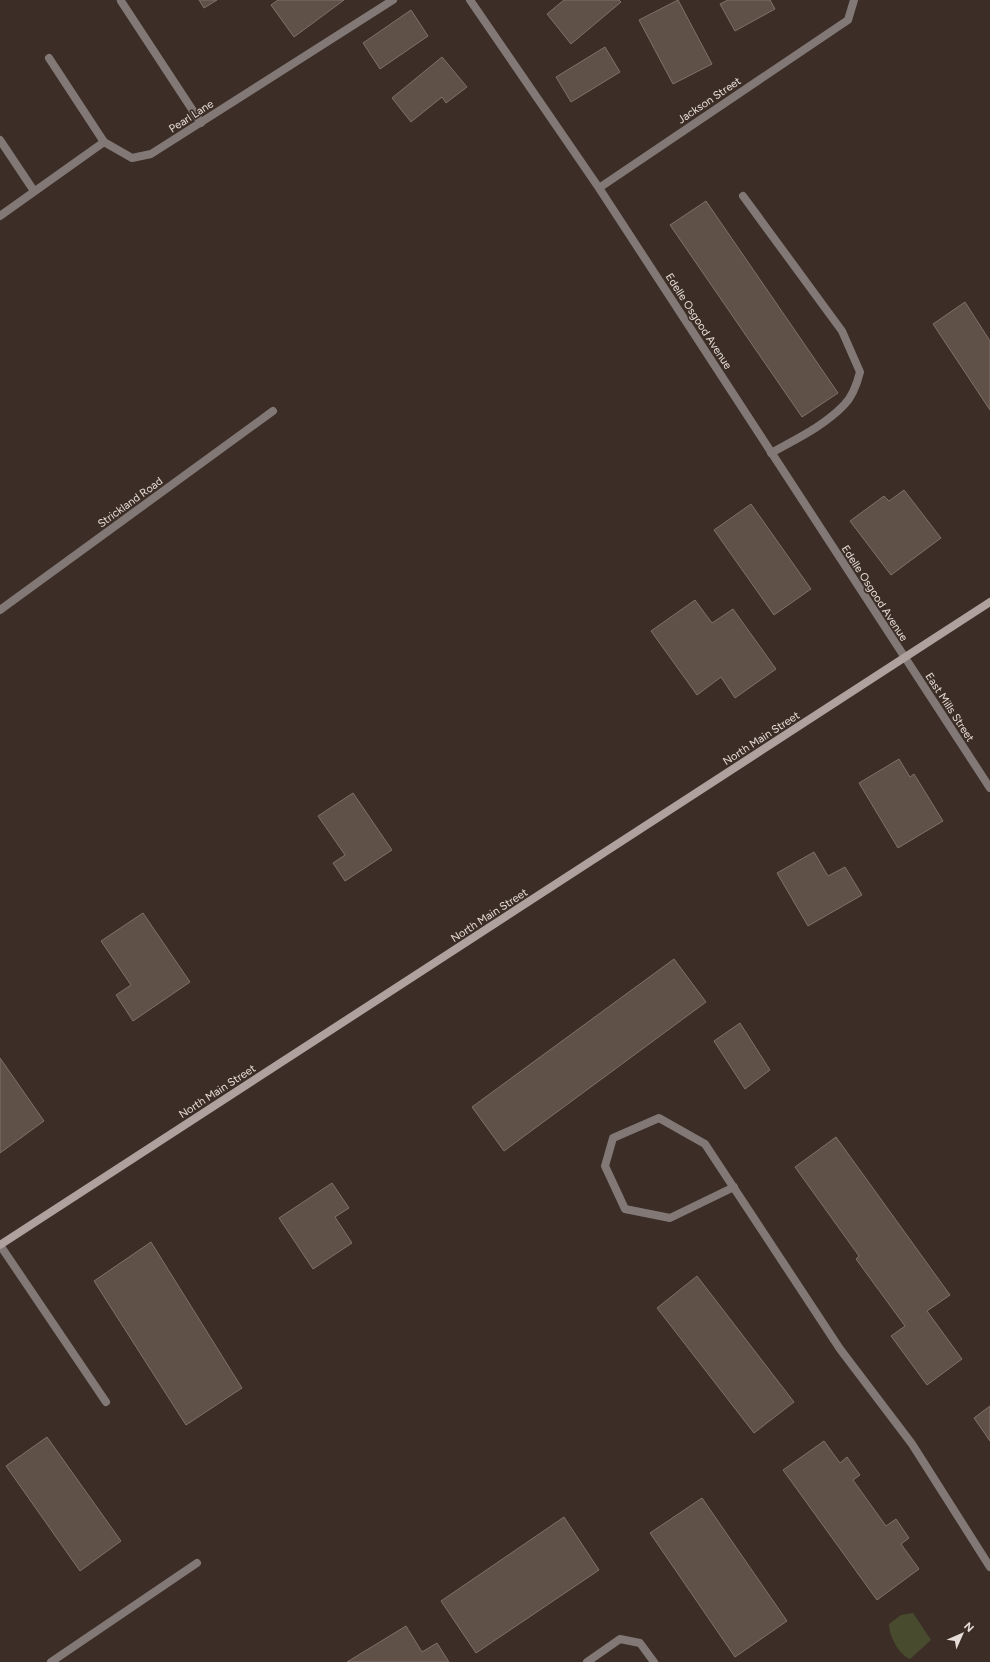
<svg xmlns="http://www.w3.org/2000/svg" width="990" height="1662" viewBox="0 0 990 1662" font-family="Figtree,sans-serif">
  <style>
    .green { fill: #484b2e }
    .building { fill: #605148; stroke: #817067 }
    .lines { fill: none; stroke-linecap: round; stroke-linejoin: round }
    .lane { stroke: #827977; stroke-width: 8 }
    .street { stroke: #827977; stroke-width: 8 }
    .secondary { stroke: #afa19e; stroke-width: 8 }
    .labels { text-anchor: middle; stroke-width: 3.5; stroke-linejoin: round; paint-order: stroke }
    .street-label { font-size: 11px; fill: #e7ddd8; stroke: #3c2e26 }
  </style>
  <rect width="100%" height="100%" fill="#3c2e26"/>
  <path class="green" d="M913,1613L931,1640L910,1659C899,1655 889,1636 889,1624L901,1615Z"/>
  <path class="building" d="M199,0H217L204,8Z
    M278,0H344L294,37L271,5Z
    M564,0H619L621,2L571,44L547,14Z
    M678,0L712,64L673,84L639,20Z
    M728,0H770L775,9L735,31L720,4Z
    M411,10L428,36L380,69L363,43Z
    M605,47L620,72L571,102L556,77Z
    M442,57L467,87L446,103L442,97L411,122L392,98Z
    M706,201L838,393L802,417L670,225Z
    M965,302L990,341V410L933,324Z
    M904,490L941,538L891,575L850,521L884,496L889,501Z
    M751,504L811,589L774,615L714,530Z
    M695,600L712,623L733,609L776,669L735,698L721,677L697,695L651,631Z
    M899,759L910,777L914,774L943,821L898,848L859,783Z
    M353,793L392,850L345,881L333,863L345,855L318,816Z
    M814,852L828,876L845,867L862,895L808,926L777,873Z
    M143,913L190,982L133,1021L116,995L131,985L101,941Z
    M674,959L706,1002L504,1151L472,1107Z
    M740,1023L770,1070L745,1089L714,1041Z
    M0,1058L44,1121L0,1153Z
    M836,1137L950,1295L927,1311L962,1359L927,1385L891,1336L905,1326L856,1259L859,1256L795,1167Z
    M332,1183L349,1208L335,1217L352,1243L313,1269L279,1218Z
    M151,1242L242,1388L186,1425L94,1281Z
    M697,1276L794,1402L754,1433L657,1308Z
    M990,1406V1441L974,1418Z
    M47,1437L121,1541L80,1571L6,1466Z
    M824,1441L840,1463L847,1457L860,1475L853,1480L886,1526L896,1519L909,1538L901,1544L919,1569L877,1600L783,1470Z
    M702,1498L787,1621L735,1657L650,1533Z
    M564,1517L599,1570L476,1653L441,1601Z
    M406,1626L422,1652L437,1643L449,1662H347Z"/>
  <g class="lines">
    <path class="lane" d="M121,1L201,123
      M49,58L104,142
      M0,140L34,191
      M743,196L842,331L860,372C857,384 853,396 844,405C824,426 796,439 771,453
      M734,1187L670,1218L625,1209L605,1166L613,1138L659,1118L705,1144L840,1349L912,1444L990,1567
      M0,1245L106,1402
      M51,1662L197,1563"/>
    <path class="street" d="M470,0L599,188L990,788
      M599,188L848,20L854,0
      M0,216L104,142L132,158L151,154L393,0
      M0,610L273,411
      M587,1662L620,1639L640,1643L654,1662"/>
    <path class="secondary" d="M0,1245L990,602"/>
  </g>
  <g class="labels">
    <g class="street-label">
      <text transform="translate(709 100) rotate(-34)" y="4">Jackson Street</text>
      <text transform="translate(191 116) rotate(-33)" y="4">Pearl Lane</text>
      <text transform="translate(699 321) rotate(57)" y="4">Edelle Osgood Avenue</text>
      <text transform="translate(130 502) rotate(-36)" y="4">Strickland Road</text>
      <text transform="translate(875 593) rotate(57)" y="4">Edelle Osgood Avenue</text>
      <text transform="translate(950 707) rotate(57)" y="4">East Mills Street</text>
      <text transform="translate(761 738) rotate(-33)" y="4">North Main Street</text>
      <text transform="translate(489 915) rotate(-33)" y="4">North Main Street</text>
      <text transform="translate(217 1091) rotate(-33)" y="4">North Main Street</text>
    </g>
  </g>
  <g transform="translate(962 1634) rotate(45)" stroke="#3c2e26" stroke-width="3" paint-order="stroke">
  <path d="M0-3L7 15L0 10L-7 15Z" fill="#e7ddd8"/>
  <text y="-6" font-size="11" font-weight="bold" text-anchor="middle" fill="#e7ddd8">N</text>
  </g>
</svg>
